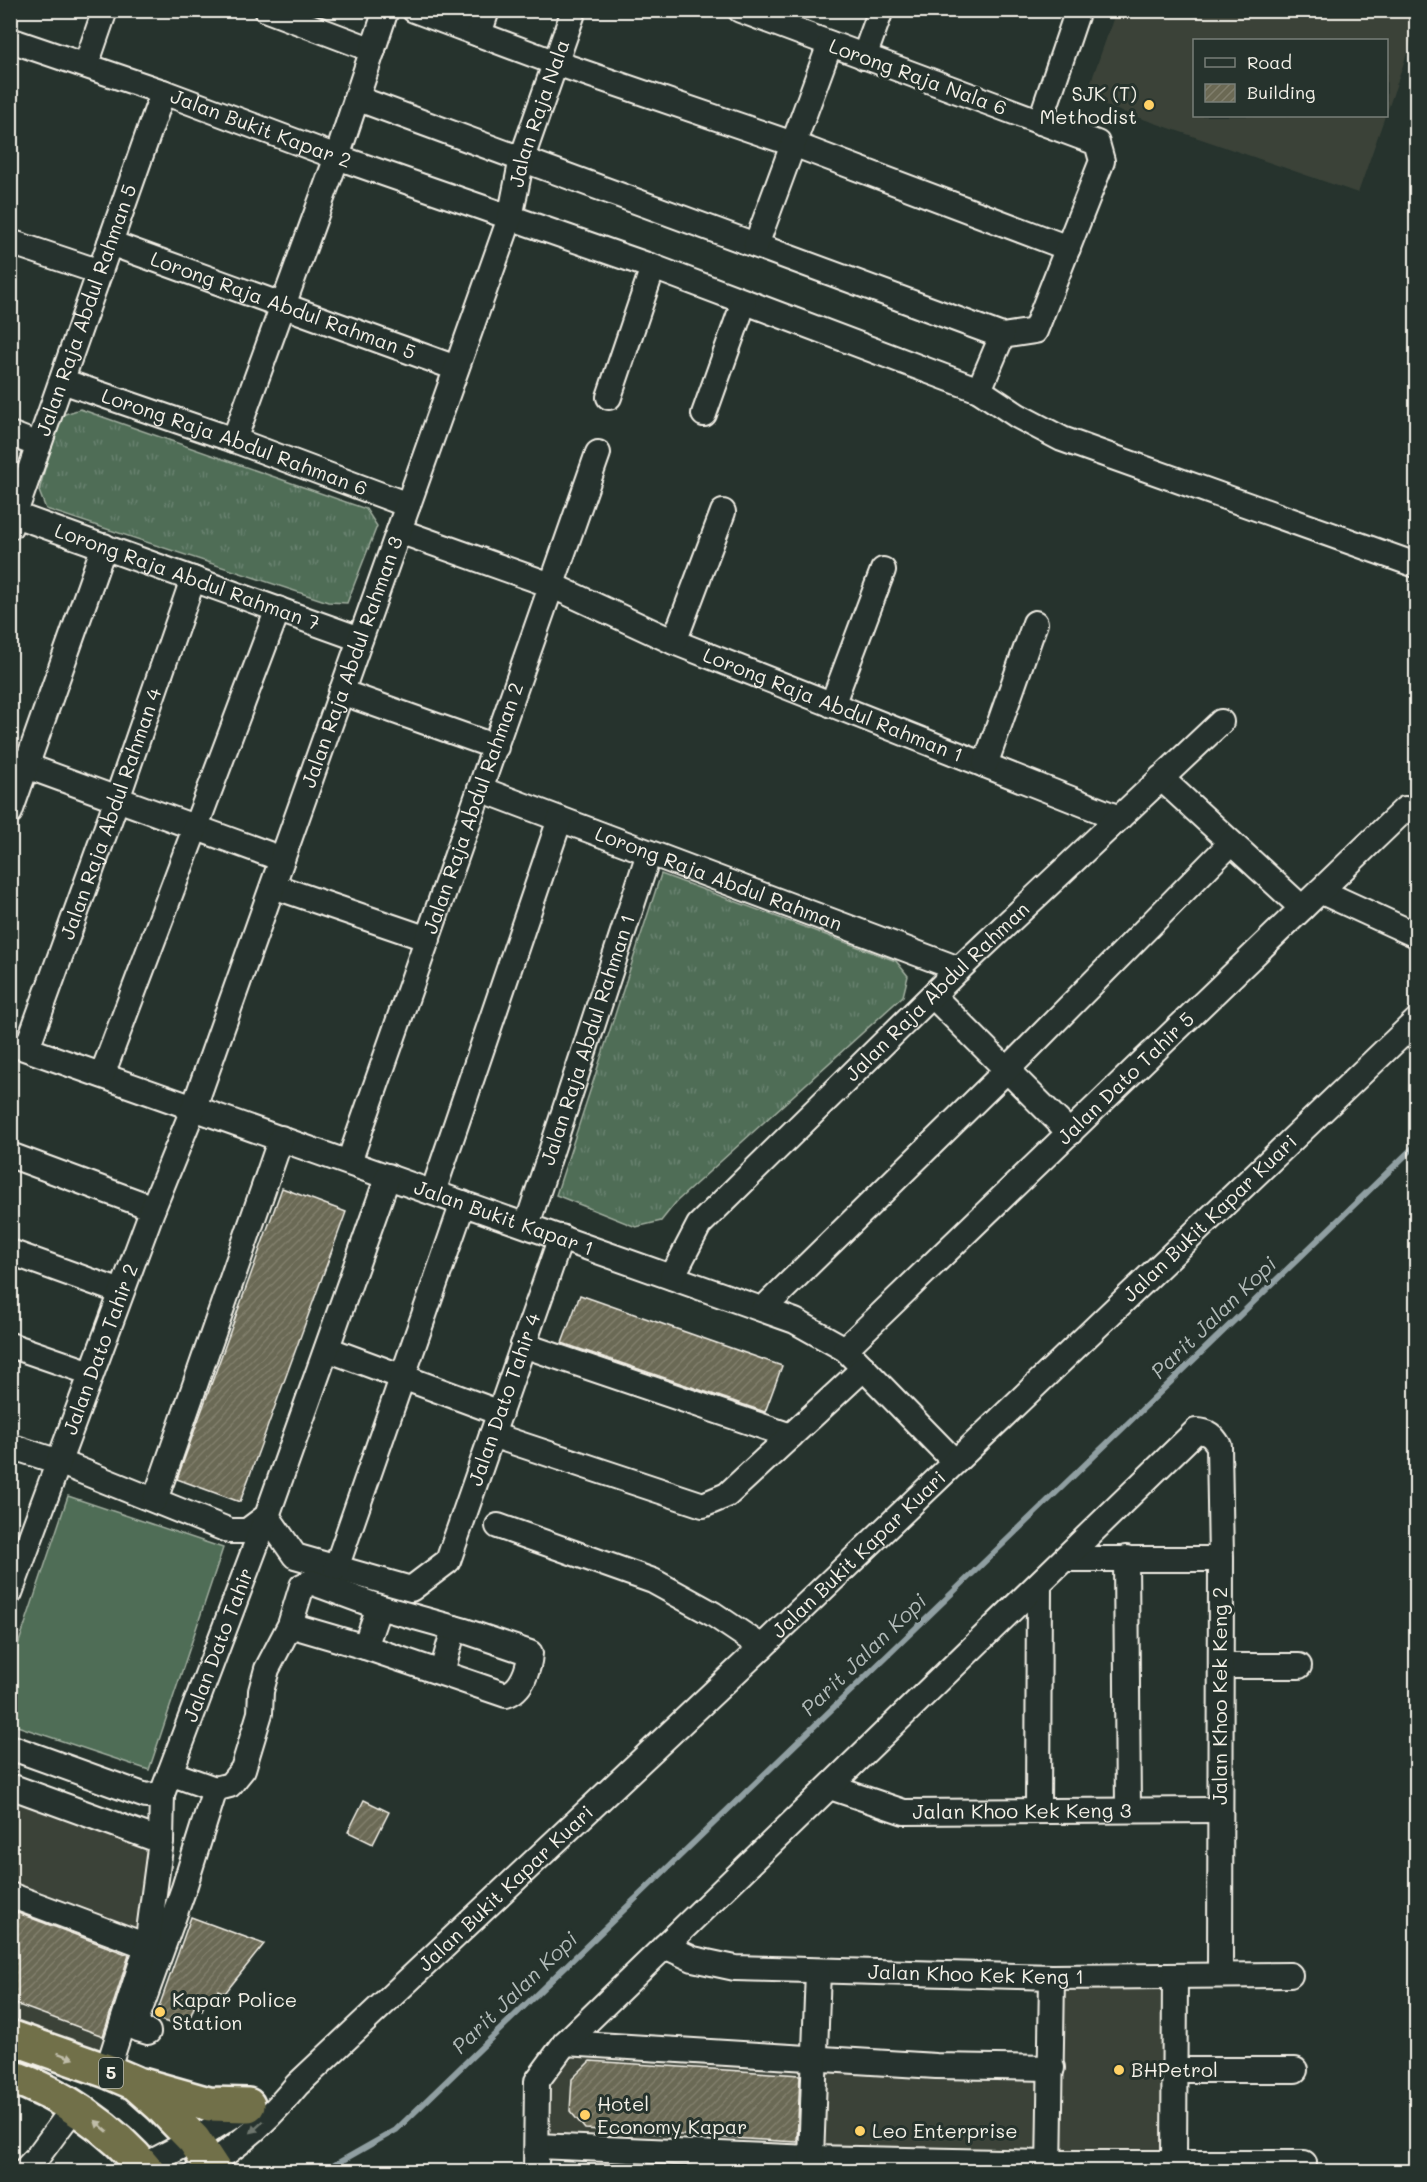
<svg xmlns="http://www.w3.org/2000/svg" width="1427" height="2182" viewBox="0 0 1427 2182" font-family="Mali,sans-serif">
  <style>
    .built { fill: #3b4339 }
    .grass { fill: url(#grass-tufts); stroke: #a2afa0; stroke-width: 1.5 }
    .pitch { fill: #4f6d57; stroke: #a2afa0; stroke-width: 1.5 }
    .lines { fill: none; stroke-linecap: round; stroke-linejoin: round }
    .stream { stroke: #909fa2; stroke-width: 6 }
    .building { fill: url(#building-hatch); stroke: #f4f1e8; stroke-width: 1.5 }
    .minor-casing { stroke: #f4f1e8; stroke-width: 28 }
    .highway-casing { stroke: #f4f1e8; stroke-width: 38 }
    .minor { stroke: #26332d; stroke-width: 24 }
    .highway { stroke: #71704a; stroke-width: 33 }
    .oneway { fill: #c0bda9 }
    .oneway2 { fill: #6e766e }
    .poi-dot { fill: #ffd166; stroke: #26332d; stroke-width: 2 }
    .labels { text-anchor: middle; stroke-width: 6; stroke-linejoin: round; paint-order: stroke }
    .shield { fill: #26332d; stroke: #b6b8b0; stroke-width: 1.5 }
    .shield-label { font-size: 18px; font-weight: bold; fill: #f4f1e8 }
    .street-label { font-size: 20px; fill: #f4f1e8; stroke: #26332d }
    .poi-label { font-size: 20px; fill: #f4f1e8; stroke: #26332d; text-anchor: start }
    .water-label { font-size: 21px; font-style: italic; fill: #b2bbb9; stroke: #26332d }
  </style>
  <defs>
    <pattern id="grass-tufts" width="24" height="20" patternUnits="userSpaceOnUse" patternTransform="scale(1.5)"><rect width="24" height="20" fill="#4f6d57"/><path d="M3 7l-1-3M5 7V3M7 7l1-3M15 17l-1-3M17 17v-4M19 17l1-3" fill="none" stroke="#69826f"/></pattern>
    <pattern id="building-hatch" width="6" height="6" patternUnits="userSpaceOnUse" patternTransform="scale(1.5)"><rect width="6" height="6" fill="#6b6954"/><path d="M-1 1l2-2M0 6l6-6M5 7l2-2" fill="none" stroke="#817f6d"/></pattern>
  </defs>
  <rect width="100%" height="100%" fill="#26332d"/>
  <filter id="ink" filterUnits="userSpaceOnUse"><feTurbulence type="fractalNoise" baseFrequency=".0167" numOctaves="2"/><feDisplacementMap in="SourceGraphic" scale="12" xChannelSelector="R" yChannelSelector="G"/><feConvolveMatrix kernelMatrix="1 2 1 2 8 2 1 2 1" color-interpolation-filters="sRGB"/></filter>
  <g filter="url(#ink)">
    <path class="built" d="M1116,11H1416V27L1387,112L1386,40H1194V116H1385L1358,193L1085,99Z
      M10,1794L153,1845L140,1949L105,2051L11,2017Z
      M1058,1984H1169L1170,2154L1036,2156L545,2139L544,2081L571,2048L1058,2072Z"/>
    <path class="grass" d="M80,409L366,509L377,526L347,603L328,602L46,509L39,491L59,416Z
      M661,874L896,961L908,976L903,996L677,1201L661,1221L636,1227L556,1195Z"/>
    <path class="pitch" d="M68,1496L223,1548L149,1770L11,1724V1666Z"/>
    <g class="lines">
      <path class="stream" d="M322,2172L396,2130L1416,1145"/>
    </g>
    <path class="building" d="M282,1188L346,1212L240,1502L177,1479Z
      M580,1295L782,1366L765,1412L562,1343Z
      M364,1800L389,1812L373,1844L348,1832Z
      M10,1910L129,1955L103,2036L10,2002Z
      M191,1917L264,1944L225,1993L218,1990L215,1999L208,1996L202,2010L194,2007L186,2029L155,2018Z
      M590,2061L800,2075L797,2142L585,2129L570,2111L572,2079Z"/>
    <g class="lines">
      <defs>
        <g id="minor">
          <path d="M267,10L373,50"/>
          <path d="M414,10L556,63L793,144L1068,248"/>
          <path d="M479,34L487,10"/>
          <path id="s1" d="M10,40L163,92L337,157L653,267L979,390L1018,416L1062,439L1416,565"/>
          <path d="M864,57L881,10"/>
          <path d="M86,65L105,10"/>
          <path d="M356,98L1002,336L1035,331L1102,161L1097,143L740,10"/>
          <path d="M1040,122L1078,10"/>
          <path d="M10,242L100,272"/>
          <path id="s2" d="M110,243L456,368"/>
          <path d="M756,245L830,44"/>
          <path id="s3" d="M62,381L234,440L408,505"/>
          <path d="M979,390L1002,336"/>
          <path d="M609,397L653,267"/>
          <path d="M704,414L744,302"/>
          <path d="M10,434L39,445"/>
          <path d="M234,440L337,157L386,10"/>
          <path id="s4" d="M15,515L360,639"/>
          <path id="s5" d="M10,527L163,92"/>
          <path id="s6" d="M399,531L551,585L674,642L1119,818"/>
          <path d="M674,642L723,512"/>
          <path d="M341,692L496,747"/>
          <path d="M832,705L883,570"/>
          <path d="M10,760L282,859"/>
          <path d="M985,765L1035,623"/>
          <path d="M1161,778L1302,908"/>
          <path id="s7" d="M480,789L959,969"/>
          <path d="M10,812L104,546"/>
          <path d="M273,886L428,939"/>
          <path d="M1320,891L1416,935"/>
          <path d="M933,996L1070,1133"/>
          <path id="s8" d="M10,1043L795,1321L845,1349L955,1462"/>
          <path id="s9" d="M27,1048L117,799L193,579"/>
          <path d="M102,1075L278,609"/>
          <path d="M10,1155L153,1208"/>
          <path id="s10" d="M349,1162L598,453"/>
          <path d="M433,1192L560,819"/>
          <path id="s11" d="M527,1225L649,853"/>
          <path d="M10,1252L121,1292"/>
          <path id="s12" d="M672,1277L699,1225L959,969L1221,722"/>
          <path d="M763,1309L1007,1070L1231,843"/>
          <path d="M10,1345L91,1373"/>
          <path d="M523,1345L791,1436"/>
          <path d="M327,1349L500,1413"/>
          <path id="s13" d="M845,1349L1405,809"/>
          <path d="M492,1435L703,1505L727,1495L864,1368"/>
          <path d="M10,1446L59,1462L230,1531H247L267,1516L388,1176"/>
          <path d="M155,1500L281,1138"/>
          <path id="s14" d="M267,1516L295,1556L411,1589L448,1561L561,1237"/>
          <path d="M498,1526L653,1581L713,1614L762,1647"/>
          <path d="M1126,1558L1128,1810"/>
          <path d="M1065,1559H1221"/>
          <path d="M336,1568L463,1203"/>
          <path id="s15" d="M10,1593L153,1208L194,1107L510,218L522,158L574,10"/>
          <path d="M365,1647L379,1607"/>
          <path d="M1221,1666H1299"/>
          <path d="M442,1672L454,1628"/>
          <path id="s16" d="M10,1747L146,1796L162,1794L267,1516"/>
          <path d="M170,1773L215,1789L230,1785L243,1769L260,1713L261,1691L267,1669L290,1625L302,1586L311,1582L379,1607L465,1631L530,1653C529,1669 522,1690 506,1695L365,1647L290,1625"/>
          <path d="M10,1786L161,1841"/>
          <path id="s17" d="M830,1787L904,1812L1220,1810"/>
          <path d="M1038,1811L1039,1584"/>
          <path d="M10,1895L147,1946"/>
          <path id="s18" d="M665,1946L693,1959L735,1968L1052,1977L1290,1975"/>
          <path d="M148,2032L138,2029L137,2018L184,1888L215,1789"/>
          <path d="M565,2043L936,2066L1052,2068"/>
          <path d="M1174,2070H1295"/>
          <path d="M107,2071L147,1946L161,1841L162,1794"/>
          <path d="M537,2146L811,2158L1050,2163H1304"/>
          <path d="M811,2158L818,1971"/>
          <path d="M1174,2162L1175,1976"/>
          <path d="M144,2166L194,2140L251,2104"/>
          <path d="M23,2172L38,2156L75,2106"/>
          <path id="s19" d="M197,2172C235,2150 269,2119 297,2085L762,1647L1416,1021"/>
          <path d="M536,2172L537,2081L565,2043L1196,1431C1208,1431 1213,1436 1219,1446L1221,1559L1220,1975"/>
          <path d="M1049,2172L1052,1977"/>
        </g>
        <path id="highway" d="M10,2037L107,2071L135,2083L161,2106L194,2140L215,2172
          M10,2076C63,2095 112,2128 148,2172
          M142,2085L209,2104L248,2105"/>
      </defs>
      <use href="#minor" class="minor-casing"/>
      <use href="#highway" class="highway-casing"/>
      <use href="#minor" class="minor"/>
      <use href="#highway" class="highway"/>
    </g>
    <defs><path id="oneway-solid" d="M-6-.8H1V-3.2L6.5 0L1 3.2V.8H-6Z" transform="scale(1.5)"/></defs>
    <g class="oneway">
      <use href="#oneway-solid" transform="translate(66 2056) rotate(20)"/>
      <use href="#oneway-solid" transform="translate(101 2126) rotate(-139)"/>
    </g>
    <use class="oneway2" href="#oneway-solid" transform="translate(257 2127) rotate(138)"/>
  </g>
  <g class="poi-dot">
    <circle cx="1149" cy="105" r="6"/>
    <circle cx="160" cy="2012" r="6"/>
    <circle cx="1119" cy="2070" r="6"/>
    <circle cx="585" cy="2115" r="6"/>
    <circle cx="860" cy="2131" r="6"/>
  </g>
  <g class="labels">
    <rect class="shield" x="99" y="2058" width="24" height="30" rx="4.5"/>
    <g class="shield-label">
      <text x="111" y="2079">5</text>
    </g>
    <g class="street-label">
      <text transform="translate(918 77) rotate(20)" y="7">Lorong Raja Nala 6</text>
      <text dy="7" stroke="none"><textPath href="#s15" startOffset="1572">Jalan Raja Nala</textPath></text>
      <text dy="7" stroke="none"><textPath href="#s1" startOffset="266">Jalan Bukit Kapar 2</textPath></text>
      <text dy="7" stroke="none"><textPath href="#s2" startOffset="184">Lorong Raja Abdul Rahman 5</textPath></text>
      <text dy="7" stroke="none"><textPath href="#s5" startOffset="230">Jalan Raja Abdul Rahman 5</textPath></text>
      <text dy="7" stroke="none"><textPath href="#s3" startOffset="183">Lorong Raja Abdul Rahman 6</textPath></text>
      <text dy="7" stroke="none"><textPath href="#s4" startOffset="183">Lorong Raja Abdul Rahman 7</textPath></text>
      <text dy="7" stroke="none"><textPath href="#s15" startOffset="992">Jalan Raja Abdul Rahman 3</textPath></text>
      <text dy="7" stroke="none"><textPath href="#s6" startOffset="468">Lorong Raja Abdul Rahman 1</textPath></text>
      <text dy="7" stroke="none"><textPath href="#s10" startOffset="375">Jalan Raja Abdul Rahman 2</textPath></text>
      <text dy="7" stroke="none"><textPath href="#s9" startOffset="249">Jalan Raja Abdul Rahman 4</textPath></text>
      <text dy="7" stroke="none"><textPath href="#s7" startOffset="255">Lorong Raja Abdul Rahman</textPath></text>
      <text dy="7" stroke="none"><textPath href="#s12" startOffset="392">Jalan Raja Abdul Rahman</textPath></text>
      <text dy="7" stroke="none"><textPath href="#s11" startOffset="195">Jalan Raja Abdul Rahman 1</textPath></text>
      <text dy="7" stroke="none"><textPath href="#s13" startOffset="390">Jalan Dato Tahir 5</textPath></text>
      <text dy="7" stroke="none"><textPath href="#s8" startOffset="524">Jalan Bukit Kapar 1</textPath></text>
      <text dy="7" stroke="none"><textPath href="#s19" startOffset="1392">Jalan Bukit Kapar Kuari</textPath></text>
      <text dy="7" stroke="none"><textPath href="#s15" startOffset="260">Jalan Dato Tahir 2</textPath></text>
      <text dy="7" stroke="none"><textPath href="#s14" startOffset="387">Jalan Dato Tahir 4</textPath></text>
      <text dy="7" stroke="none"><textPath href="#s19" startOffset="906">Jalan Bukit Kapar Kuari</textPath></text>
      <text dy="7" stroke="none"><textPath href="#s16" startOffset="320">Jalan Dato Tahir</textPath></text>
      <text transform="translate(1220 1696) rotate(-90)" y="7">Jalan Khoo Kek Keng 2</text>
      <text dy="7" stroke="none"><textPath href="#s17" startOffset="196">Jalan Khoo Kek Keng 3</textPath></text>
      <text dy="7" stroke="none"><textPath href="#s19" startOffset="420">Jalan Bukit Kapar Kuari</textPath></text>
      <text dy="7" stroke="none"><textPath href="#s18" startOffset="315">Jalan Khoo Kek Keng 1</textPath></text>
    </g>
    <g class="poi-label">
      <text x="1137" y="101" text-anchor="end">SJK (T)<tspan x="1137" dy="23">Methodist</tspan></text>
      <text x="172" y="2007">Kapar Police<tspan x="172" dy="23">Station</tspan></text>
      <text x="1131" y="2077">BHPetrol</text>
      <text x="597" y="2111">Hotel<tspan x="597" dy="23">Economy Kapar</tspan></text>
      <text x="872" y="2138">Leo Enterprise</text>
    </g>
    <g class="water-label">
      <text transform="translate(1214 1318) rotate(-44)" y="7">Parit Jalan Kopi</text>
      <text transform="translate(864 1655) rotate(-44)" y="7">Parit Jalan Kopi</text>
      <text transform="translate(515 1993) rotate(-44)" y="7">Parit Jalan Kopi</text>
    </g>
  </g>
  <rect width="1427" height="2182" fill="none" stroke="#26332d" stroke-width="36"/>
  <rect x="18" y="18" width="1391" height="2146" fill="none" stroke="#f4f1e8" stroke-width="2" filter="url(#ink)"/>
  <rect x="1193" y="39" width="195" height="78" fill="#26332d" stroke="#787f78" stroke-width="1.5"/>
  <rect x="1205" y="58" width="30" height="9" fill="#26332d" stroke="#787f78" stroke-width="1.5"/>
  <text x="1247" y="69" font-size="18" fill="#f4f1e8">Road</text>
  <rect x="1205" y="84" width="30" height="18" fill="url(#building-hatch)" stroke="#787f78" stroke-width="1.5"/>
  <text x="1247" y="99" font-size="18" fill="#f4f1e8">Building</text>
</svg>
